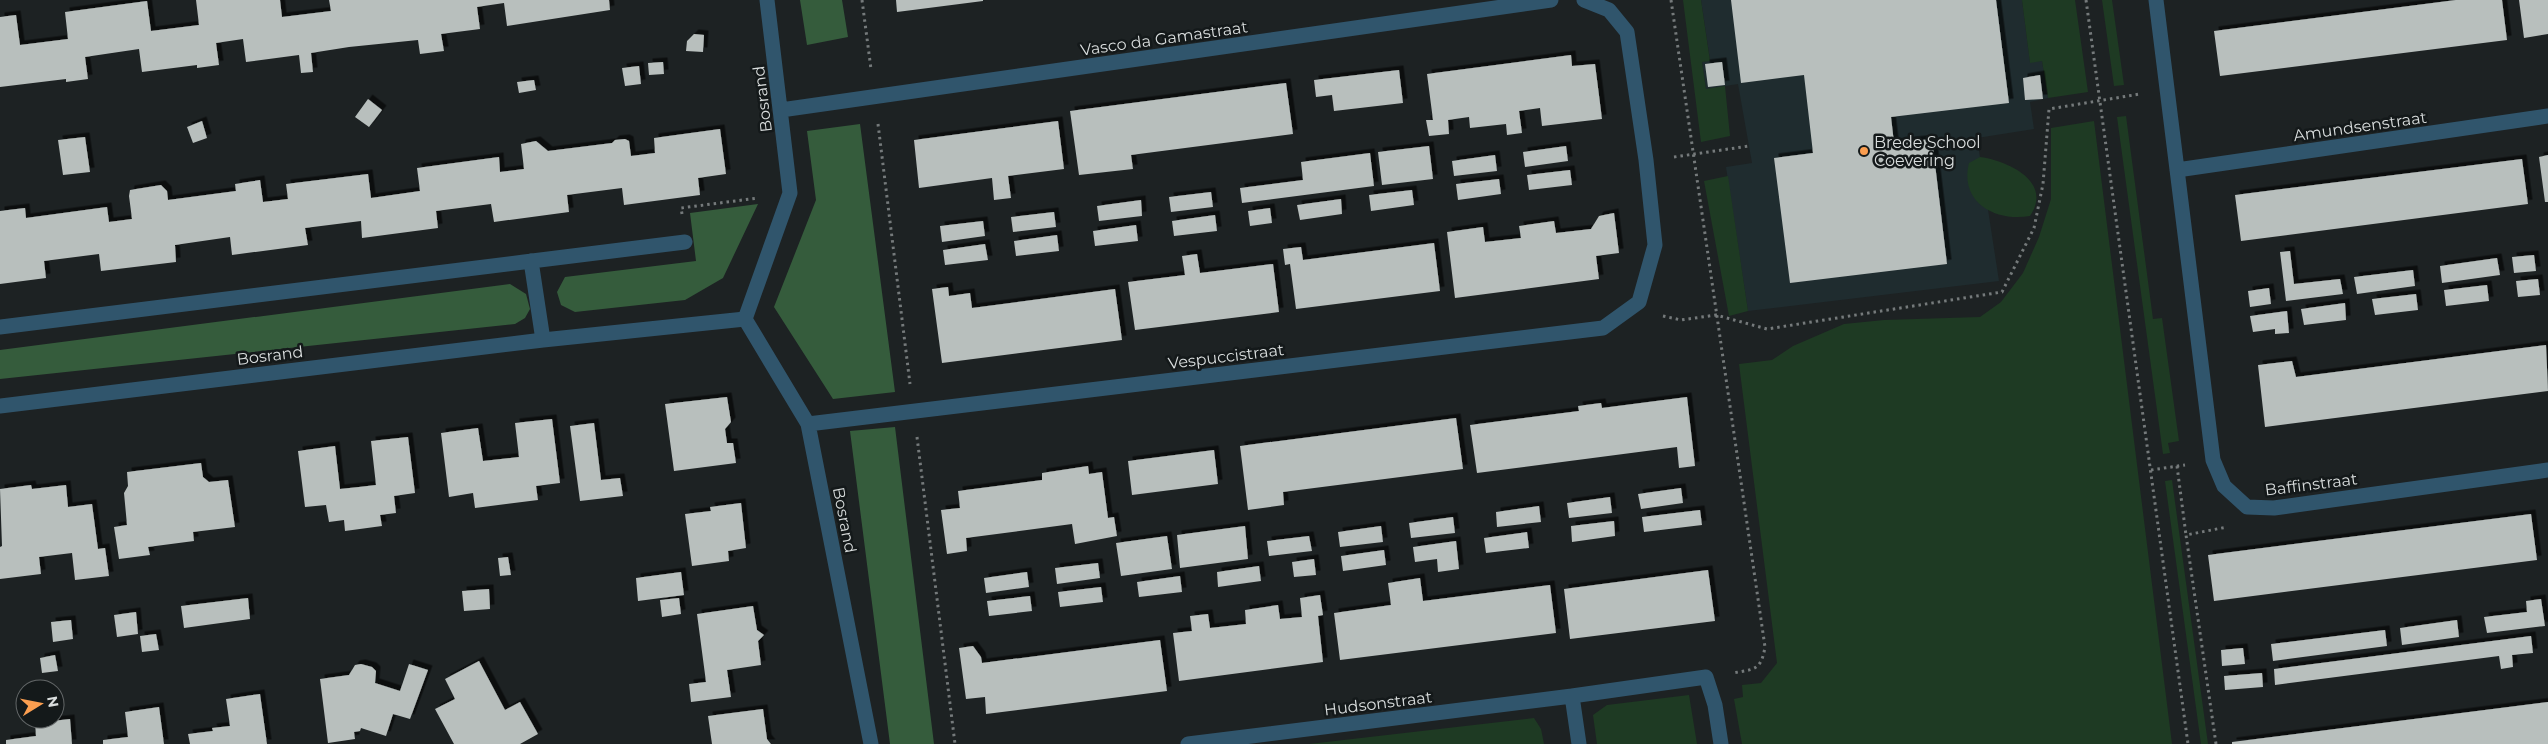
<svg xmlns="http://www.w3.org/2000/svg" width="2548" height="744" viewBox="0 0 2548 744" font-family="Montserrat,sans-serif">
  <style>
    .built { fill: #1f2c2f }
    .green { fill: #1e3a23 }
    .forest { fill: #355c3c }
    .building { fill: #b8bfbd; filter: url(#shadow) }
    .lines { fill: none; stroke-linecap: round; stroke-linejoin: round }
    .path { stroke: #757a7b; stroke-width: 3; stroke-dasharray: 2.5 4; stroke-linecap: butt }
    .minor { stroke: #30556c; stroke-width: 15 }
    .poi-dot { fill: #fb9e50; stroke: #14191a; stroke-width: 2 }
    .labels { text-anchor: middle; stroke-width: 5; stroke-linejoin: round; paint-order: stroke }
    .street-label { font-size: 16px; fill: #d9dddd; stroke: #14191a }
    .poi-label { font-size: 16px; fill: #d9dddd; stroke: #14191a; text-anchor: start }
  </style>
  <defs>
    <filter id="shadow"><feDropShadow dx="4.5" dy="-4.5" stdDeviation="0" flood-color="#0009"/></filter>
  </defs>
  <rect width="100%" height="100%" fill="#1d2223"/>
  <path class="built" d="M1701,0H2022L2030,62L2042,61L2048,98L2030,102L2034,129L1977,138L1999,281L1748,311L1726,167L1752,163L1738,84L1706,89L1702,62L1710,60Z"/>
  <path class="green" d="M1683,0H1701L1710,61L1702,62L1706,89L1725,86L1730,136L1701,142Z
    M2022,0H2075L2088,92L2048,98L2042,61L2030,63Z
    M2102,0H2112L2124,85L2114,86Z
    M2126,116L2153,319L2162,318L2179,441L2168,443L2170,453L2163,454L2117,117Z
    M2094,121L2172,744H1742L1734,699L1743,697L1742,685L1761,683L1777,663L1739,364L1772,360L1793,346L1844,324L1884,320L1980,317L2001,302L2023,273L2039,237L2051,199V128Z
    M1980,157C2009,161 2053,182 2030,216C1996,222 1959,203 1969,163Z
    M1728,176L1748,311L1729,316L1704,181Z
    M2172,480L2208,744H2201L2165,481Z
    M1689,695L1697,744H1597L1593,715L1607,705Z
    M1534,718L1541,729L1544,744H1309Z"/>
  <path class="forest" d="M800,0H842L848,37L807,45Z
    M860,124L895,392L833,399L774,307L816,200L807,131Z
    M758,204L723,278L685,300L575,312L561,305L557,292L565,277L696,261L690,213Z
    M510,284L526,294L530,309L525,318L515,324L0,379V350Z
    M895,427L934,744H890L850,431Z"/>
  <path class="building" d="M196,0H280L282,17L331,11L329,0H609L610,10L507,26L504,3L477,7L480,29L441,34L444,51L420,54L418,40L349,47L311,53L313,72L301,73L299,55L246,62L243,39L216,43L219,65L197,68V65L142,72L139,49L85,57L88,79L66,82V79L0,87V17L16,15L20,45L68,39L65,12L147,1L151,31L199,25Z
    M896,0H983V1L897,12Z
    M1731,0H1996L2009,103L1891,117L1894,143L1932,139L1947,264L1790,283L1774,158L1813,153L1804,75L1741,83Z
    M2456,0H2502L2507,40L2220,76L2214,31Z
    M2519,0H2548V34L2524,38Z
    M694,34L704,35L703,52L686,51L687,41Z
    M1571,55L1572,66L1595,64L1602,119L1542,126L1540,108L1519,111L1522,133L1507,135L1506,124L1470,128L1469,117L1448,120L1449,134L1429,136L1426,120H1433L1427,74Z
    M663,62L664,74L649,75L648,63Z
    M1722,62L1725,85L1708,87L1705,64Z
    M639,66L641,84L625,86L622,68Z
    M1399,70L1403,103L1334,111L1332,95L1316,97L1314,80Z
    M2040,75L2043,99L2025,100L2023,78Z
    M534,80L536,90L519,93L517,82Z
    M1286,83L1293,134L1131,155L1133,169L1079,175L1070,111Z
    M368,99L382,110L369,127L355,117Z
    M202,121L207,138L193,143L187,127Z
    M1058,121L1064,169L1008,176L1011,198L994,200L992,178L919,188L914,140Z
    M720,129L726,174L698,178L700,195L624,205L622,188L567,195L569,212L494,222L491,204L436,211L438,228L362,238L361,221L305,228L308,245L232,255L230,237L175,245L176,262L101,271L99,254L44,261L46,278L0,284V211L25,208L26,218L107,207L109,222L132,219L129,196L130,190L161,185L167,191L168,200L236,191L235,184L260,180L263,202L288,199L286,184L368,174L371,198L420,191L417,168L499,157L500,172L524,169L521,144L536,141L548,151L612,143L615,140L625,139L629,141L631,156L655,153L654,138Z
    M85,137L90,172L63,175L58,140Z
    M1429,146L1433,179L1382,185L1378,152Z
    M1566,146L1568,161L1525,167L1523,152Z
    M1370,153L1374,186L1242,203L1240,188L1303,180L1301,162Z
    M1495,155L1497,171L1454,176L1452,161Z
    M2548,155V202H2545L2539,157Z
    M2522,159L2528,204L2241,241L2235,195Z
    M1570,170L1572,185L1529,190L1527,175Z
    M1499,179L1501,194L1458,200L1456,184Z
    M1412,190L1414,205L1371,211L1369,195Z
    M1211,192L1213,207L1171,212L1169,197Z
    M1341,199L1342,214L1300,220L1297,205Z
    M1141,200L1142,216L1099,221L1097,206Z
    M1270,208L1272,223L1250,226L1248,211Z
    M1054,212L1056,227L1013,232L1011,217Z
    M1614,213L1619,253L1596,256L1599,279L1455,298L1447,232L1483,227L1485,242L1521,238L1519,226L1554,221L1556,233L1591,229L1599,216Z
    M1215,215L1217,231L1174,236L1172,221Z
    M983,221L985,236L942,242L940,226Z
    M1136,225L1138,241L1095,246L1093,231Z
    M1057,235L1059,251L1016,256L1014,241Z
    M1434,243L1440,291L1296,309L1290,264L1285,265L1283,249L1301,247L1303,260Z
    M985,244L988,260L945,265L943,250Z
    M2290,251L2294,284L2340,279L2343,294L2286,301L2280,252Z
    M1197,254L1200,273L1273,264L1279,312L1135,330L1128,282L1185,275L1182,256Z
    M2534,255L2536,271L2514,273L2512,257Z
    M2497,258L2500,275L2442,283L2440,266Z
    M2413,270L2415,286L2357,294L2354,277Z
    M2538,279L2540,295L2518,297L2516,281Z
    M2487,285L2489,301L2446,306L2444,290Z
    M948,287L949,296L970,293L972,308L1115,289L1122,340L942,363L932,289Z
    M2269,288L2271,304L2250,307L2248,291Z
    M2416,294L2418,310L2375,315L2372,299Z
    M2345,303L2346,320L2304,325L2301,309Z
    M2287,311L2289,333L2275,334V329L2253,332L2250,316Z
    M2546,345L2548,391L2265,427L2258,365L2292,361L2296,377Z
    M727,397L731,422L725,429L727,443H733L736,463L674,471L665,404Z
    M1687,397L1695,466L1679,468L1677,447L1477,473L1470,425L1579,411L1578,406L1601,403L1602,408Z
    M1456,418L1463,469L1283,492L1284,505L1248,510L1240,446Z
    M552,419L560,483L536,486L538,500L475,508L473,493L449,497L441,433L478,428L483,461L519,457L515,423Z
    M594,423L601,480L620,478L623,496L580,501L570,426Z
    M408,437L415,493L394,496L396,513L380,515L382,526L345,531L344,520L329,522L326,505L305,507L298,451L335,446L340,489L359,487L376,485L371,441Z
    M1214,450L1218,484L1132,495L1128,461Z
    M201,463L203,477L209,482L228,480L235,527L193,532L194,541L148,547L150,555L119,559L114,527L127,525L124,493L128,486L127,472Z
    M1088,466L1089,474L1102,472L1108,518L1114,517L1117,536L1075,544L1072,524L966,538L967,551L947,554L941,510L960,508L958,491L1042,480V473Z
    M31,485L32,489L66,485L68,507L92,504L98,549L105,548L109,576L75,580L72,553L39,557L41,574L0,579V547L2,546L0,489Z
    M1681,488L1683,503L1641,509L1638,494Z
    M1610,497L1612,513L1569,518L1567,503Z
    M741,503L746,548L728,551L729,561L692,566L685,514L711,511L710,507Z
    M1539,506L1541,522L1497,527L1496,512Z
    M1700,510L1702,525L1644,532L1642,517Z
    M2531,514L2537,560L2214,601L2208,555Z
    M1453,517L1455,533L1411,538L1409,523Z
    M1614,521L1615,536L1572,542L1571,526Z
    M1245,526L1248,559L1180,568L1177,535Z
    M1381,526L1383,542L1340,547L1338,532Z
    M1527,532L1529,548L1486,553L1484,538Z
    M1167,536L1172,569L1121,576L1116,543Z
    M1309,536L1312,551L1269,556L1267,541Z
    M1456,541L1459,569L1438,572L1437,559L1415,562L1413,547Z
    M1384,550L1386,565L1343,571L1341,556Z
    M508,557L511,575L500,576L498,558Z
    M1314,559L1316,575L1294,577L1292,562Z
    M1098,563L1100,578L1057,584L1055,568Z
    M1259,566L1261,581L1218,587L1217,572Z
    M1708,570L1715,621L1570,639L1564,589Z
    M681,572L684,595L638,601L636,578Z
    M1027,572L1029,587L986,593L984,578Z
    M1180,576L1182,592L1139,597L1137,582Z
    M1420,578L1423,601L1550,585L1556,633L1340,660L1334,613L1391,605L1388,583Z
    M1101,587L1103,602L1060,607L1058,592Z
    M489,589L490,609L464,611L462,591Z
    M1320,595L1323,615L1318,616L1323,662L1179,681L1173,633L1192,631L1190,616L1208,614L1210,628L1246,624L1245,610L1278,605L1280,619L1302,617L1300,598Z
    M1030,596L1032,611L989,616L987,601Z
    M248,598L250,619L184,628L181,606Z
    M679,598L681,614L662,617L660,600Z
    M2541,599L2545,626L2487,633L2484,617L2527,612L2526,601Z
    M753,606L757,630L764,635L758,641L761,665L727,670L731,697L691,702L689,684L706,682L697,614Z
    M136,612L138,634L117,637L114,615Z
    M71,620L73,639L53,642L51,622Z
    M2457,620L2459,637L2402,645L2400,628Z
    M2385,630L2387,646L2273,661L2271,644Z
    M156,634L159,650L142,652L140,636Z
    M2531,636L2533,653L2512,655L2513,667L2501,669L2499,656L2275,685L2274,669Z
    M1160,640L1167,691L986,714L985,697L966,699L959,648L973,646L981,657L982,663Z
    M2243,648L2245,664L2222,666L2221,650Z
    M55,655L58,671L42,673L40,658Z
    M479,661L505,710L520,702L538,734L520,744H454L435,709L455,699L445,679Z
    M361,664L372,667L376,671L375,683L400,691L409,664L428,670L410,719L393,714L386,736L361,728L360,731L354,732L355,739L328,743L320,679L349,675L355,665Z
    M2262,673L2263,687L2225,690L2224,676Z
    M260,694L267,744H190L188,734L213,731L212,728L230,726L226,699Z
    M2548,702V744H2232V742Z
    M159,707L164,744H103V740L128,737L125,712Z
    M763,709L767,739L771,744H712L708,716Z
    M70,719L72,744H6V740L36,736L35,723Z"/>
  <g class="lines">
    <path class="path" d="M862,0L871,69
      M1671,0L1765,647C1761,671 1754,669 1733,673
      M2086,0L2188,744
      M878,124L910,384
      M1674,157L1749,146
      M682,214L681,208L758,198
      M1663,316L1681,320L1716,315L1767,329L2002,292L2034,228L2043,184L2049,109L2140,94
      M917,437L955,744
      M2177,466L2186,535
      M2151,470L2185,465
      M2216,744L2186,535L2227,527"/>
    <path class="minor" d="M2156,0L2213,460L2224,486L2247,507L2274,508L2548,470
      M781,110L1551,0
      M2177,170L2548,116
      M531,261L543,340
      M745,319L808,424L871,744
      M745,319L790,193L767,0
      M0,327L685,242
      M0,406L543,340L745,319
      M808,424L1603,328L1639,302L1655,245L1646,160L1627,32L1609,10L1584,0
      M1572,696L1579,744
      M1188,744L1572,696L1706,677L1715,705L1721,744"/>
  </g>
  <circle class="poi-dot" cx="1864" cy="151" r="5"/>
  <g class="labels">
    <g class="street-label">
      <text transform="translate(1164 38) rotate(-8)" y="6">Vasco da Gamastraat</text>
      <text transform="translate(762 99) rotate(-97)" y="6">Bosrand</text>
      <text transform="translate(2360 126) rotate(-8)" y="6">Amundsenstraat</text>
      <text transform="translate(270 355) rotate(-7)" y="6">Bosrand</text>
      <text transform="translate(1226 356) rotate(-7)" y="6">Vespuccistraat</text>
      <text transform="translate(2311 484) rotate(-7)" y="6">Baffinstraat</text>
      <text transform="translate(845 520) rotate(79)" y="6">Bosrand</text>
      <text transform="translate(1378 703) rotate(-7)" y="6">Hudsonstraat</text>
    </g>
    <g class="poi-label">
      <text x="1874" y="148">Brede School<tspan x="1874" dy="18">Coevering</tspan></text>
    </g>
  </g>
  <g transform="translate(40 704) rotate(80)"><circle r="24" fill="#14191a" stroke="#636768"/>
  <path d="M0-4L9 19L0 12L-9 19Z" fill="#fb9e50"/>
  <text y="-8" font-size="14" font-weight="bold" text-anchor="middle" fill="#d9dddd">N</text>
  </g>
</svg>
